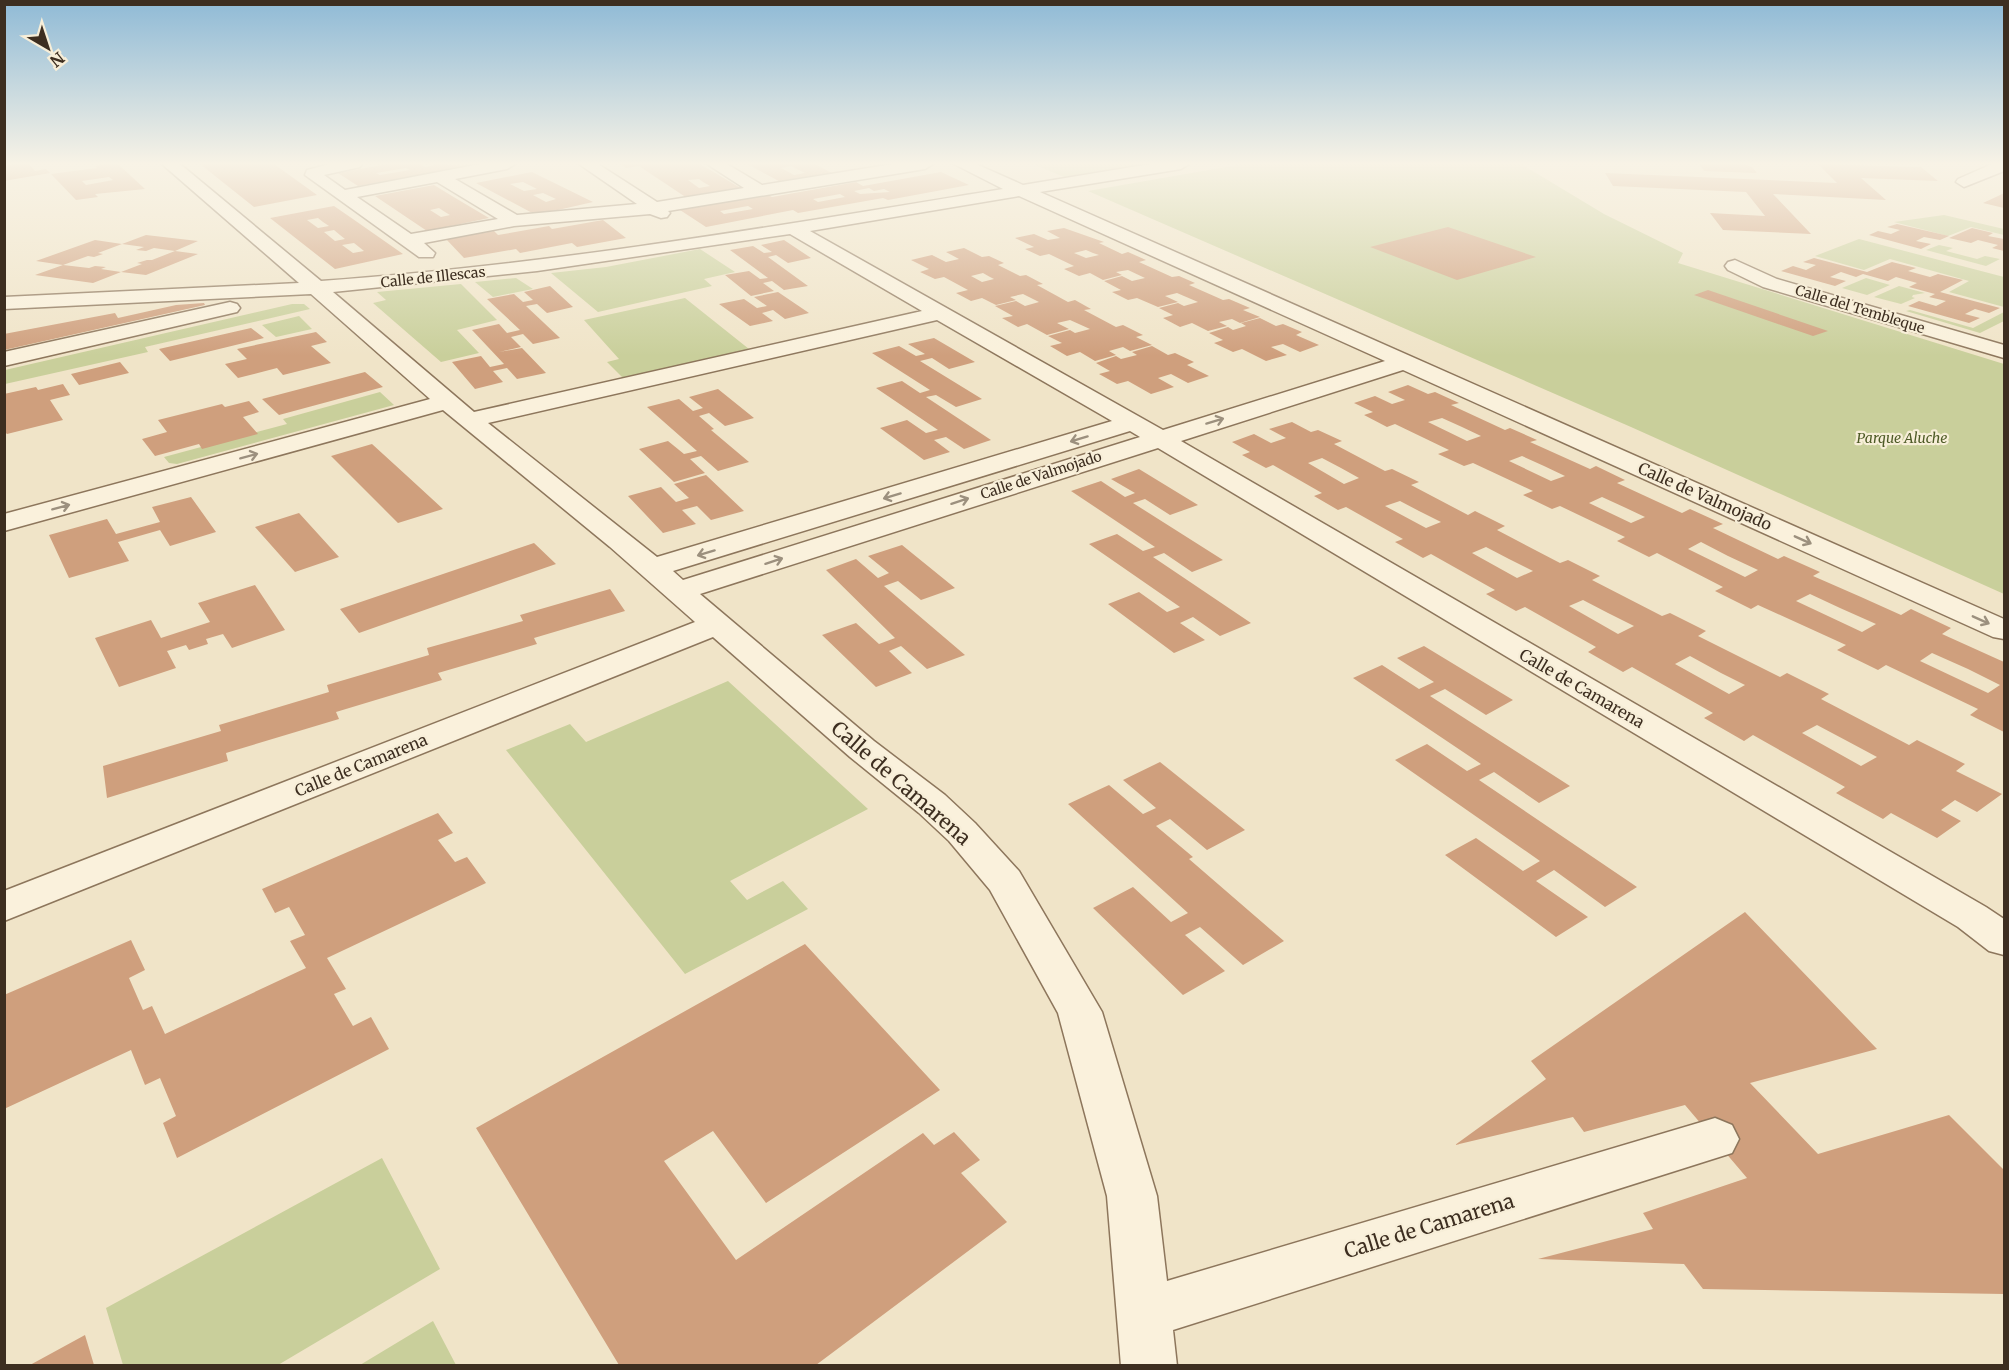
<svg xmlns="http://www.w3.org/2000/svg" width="2009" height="1370" viewBox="0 0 2009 1370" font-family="Merriweather,serif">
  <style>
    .green { fill: #c9cf9b }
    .building { fill: #cf9f7d; fill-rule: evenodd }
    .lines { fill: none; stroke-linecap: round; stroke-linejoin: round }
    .minor-casing { stroke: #8d765c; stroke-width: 3 }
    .minor { fill: #faf1dc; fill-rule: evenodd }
    .oneway { stroke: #9c907e }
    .labels { text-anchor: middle; stroke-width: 4.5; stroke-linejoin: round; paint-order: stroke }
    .far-street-label { font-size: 14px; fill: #3d2e20; stroke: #f7eed8 }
    .far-park-label { font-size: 14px; font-style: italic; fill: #4d5a26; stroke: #f7eed8 }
    .street-label { font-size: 16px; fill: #3d2e20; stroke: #f7eed8 }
    .near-street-label { font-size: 20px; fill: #3d2e20; stroke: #f7eed8 }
  </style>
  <rect width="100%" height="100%" fill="#f0e4c8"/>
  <path class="green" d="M1033,164H1141L1064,177Z
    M1243,164H1521L1604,214L1683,253L1678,263L2004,364V594L1631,427L1088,191Z
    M1944,215L2004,229V235L1971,227L1948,236L1894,222Z
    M1859,239L2004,277V307L1949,292L1969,281L1890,259L1864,270L1815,256Z
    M1939,245L1953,248L1946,251L1977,259L1985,256L2000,259L1986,266L1926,250Z
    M700,249L735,272L704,279L712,286L598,312L551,273L606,267Z
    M516,278L533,289L493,297L475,282Z
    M1866,278L1890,285L1867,295L1842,288Z
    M461,284L497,320L457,330L479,353L441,362L373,303L386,300L377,292Z
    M1899,286L1925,293L1913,295L1912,297L1915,298L1901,304L1874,297Z
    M685,298L749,349L623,378L607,362L619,359L584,320Z
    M292,304H304L310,309L145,347L148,352L5,384V370Z
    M1910,310L1973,328L2004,312V321L1980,333L1906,311Z
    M299,316L312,329L276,337L262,325Z
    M380,392L394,405L177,464L169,463L164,457L287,424L283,419Z
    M728,681L868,809L730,881L747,900L783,881L808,909L685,974L506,750L570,724L586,742Z
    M382,1158L440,1269L278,1365H123L106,1308Z
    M433,1321L456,1365H360Z"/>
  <path class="building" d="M14,164H29L35,171L46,169L50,173L4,181V166Z
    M105,164H118L145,189L95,194L98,197L76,200L51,174L97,168L95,166ZM109,177L113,180L86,185L82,181Z
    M200,164H274L317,195L254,207Z
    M387,164H420L425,167L438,164L469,166L358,186L338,173ZM406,168L410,170L380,175L376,173Z
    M620,164H700L744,190L690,200L639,166L626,168ZM699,179L703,182L710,186L699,188L688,180Z
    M747,164H815L839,177L788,186ZM791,166L805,173L794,175L781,168Z
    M1699,164H1744L1752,167L1757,173L1704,171Z
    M1818,164L1921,167L1938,181L1861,178L1886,200L1773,194L1811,234L1723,230L1710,213L1765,216L1746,192L1613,186L1605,173L1837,183Z
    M532,172L593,202L536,215L476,183ZM523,182L537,189L524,191L510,184ZM543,193L556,199L546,202L533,195Z
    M941,172L969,185L888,200L883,198L798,213L793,210L706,227L680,210L768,195L772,197L856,182L863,186ZM869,188L874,191L884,189L890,192L860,194L854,191ZM840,194L845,197L818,202L813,199ZM748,206L753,209L724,214L720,211Z
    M434,185L452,196L489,218L427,231L375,196ZM439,208L445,212L450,215L441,217L430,210Z
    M2004,193V208L1983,203L1998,196Z
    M334,206L350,217L403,254L335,269L270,218ZM318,218L323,222L329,226L318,228L307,220ZM334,230L340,235L345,239L335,241L324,232ZM354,243L364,251L353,253L342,245Z
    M603,220L626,238L577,247L572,243L520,253L516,249L464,258L446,239L494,231L498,235L549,226L552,229Z
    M1897,224L1949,236L1940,240L1924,237L1916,241L1931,244L1921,249L1869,235L1878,231L1891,234L1900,230L1887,227Z
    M1448,227L1536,257L1457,280L1370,247Z
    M1064,228L1104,242L1099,243L1122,254L1128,252L1146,260L1139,262L1172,277L1179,276L1195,283L1189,285L1223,300L1229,299L1250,308L1243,310L1260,317L1240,323L1232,319L1219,322L1227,326L1208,331L1192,323L1180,327L1163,318L1173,315L1159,308L1178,303L1184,306L1198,302L1177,293L1165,296L1178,302L1158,307L1137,298L1128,300L1112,292L1121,290L1104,281L1122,276L1132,281L1145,278L1128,270L1116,272L1122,275L1103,280L1090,273L1079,276L1064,269L1074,266L1049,254L1040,256L1025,249L1034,247L1015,238L1034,234L1048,240L1060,238L1047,231ZM1086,250L1093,253L1099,255L1086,258L1074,253Z
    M1972,228L1993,233L1988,236L2004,239V251L1992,248L1998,245L1978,240L1971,243L1949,238Z
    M146,235L198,241L175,251L198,254L146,275L121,272L142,264L137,263L147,260H152L175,251L154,248L146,251L136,250L144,247L122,244Z
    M95,240L122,244L98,253L103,254L94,257L88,256L63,265L36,261Z
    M784,240L811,258L788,263L776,255L768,257L808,286L784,290L772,281L763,283L774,291L751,296L725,275L749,271L760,279L768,278L730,250L753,246L764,253L772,252L761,245Z
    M964,248L982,257L989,256L1004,263L998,265L1020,276L1026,275L1043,284L1037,285L1068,302L1075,300L1091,309L1084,310L1116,327L1123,325L1143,335L1136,337L1152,345L1130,351L1123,347L1109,351L1116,355L1095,361L1080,352L1067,356L1050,346L1062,343L1048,336L1070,330L1075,333L1090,329L1070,320L1057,323L1069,329L1047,335L1027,324L1018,327L1002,318L1013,316L995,306L1016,301L1025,306L1039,302L1023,294L1010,297L1016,300L996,305L982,298L971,301L956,293L968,290L944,277L935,279L920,272L929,269L911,260L932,255L946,262L959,259L946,252ZM983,273L990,277L994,279L982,282L971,276Z
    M1814,258L1867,272L1892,262L1916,268L1908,271L1930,277L1938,274L1963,280L1940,292L2000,308L1989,313L1975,309L1965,314L1980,318L1969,323L1908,306L1919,301L1936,306L1946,301L1929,297L1935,294L1909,287L1917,283L1896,277L1888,281L1863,274L1856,277L1841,272L1830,277L1846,281L1835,286L1781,271L1793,266L1806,270L1816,265L1803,262Z
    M63,265L89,268L95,266L106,267L101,269L121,272L93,283L35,275Z
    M550,286L573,307L547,313L537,304L526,306L560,338L533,344L523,334L511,337L521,347L499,352L522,348L546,373L517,379L507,368L493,371L503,382L475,389L452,362L481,356L490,367L504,364L472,330L499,324L507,333L520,330L487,299L514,294L523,302L533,300L524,292Z
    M1708,290L1828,331L1813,336L1694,295Z
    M778,292L809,313L785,319L773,310L762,313L773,321L750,326L719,304L744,299L757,308L767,306L754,297Z
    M204,303L205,305L4,350V334L115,313L118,318L176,305Z
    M1260,318L1276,326L1283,324L1302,332L1296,335L1319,345L1300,352L1283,344L1271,347L1287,355L1266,361L1242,349L1233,352L1214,343L1223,340L1209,333L1228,327L1233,330L1246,326L1241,323Z
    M251,328L264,338L170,361L159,349Z
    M316,332L327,342L311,346L331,363L283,375L277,368L238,378L225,364L247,359L237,349Z
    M934,338L975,362L949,369L932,358L920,361L982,399L956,407L936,395L926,397L991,440L964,449L946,437L934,440L950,452L924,460L880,428L907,420L926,433L938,430L876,388L902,381L920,393L930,390L872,353L899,346L916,356L925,354L908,344Z
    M1152,346L1168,355L1175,353L1194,362L1187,365L1209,376L1188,383L1171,374L1158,378L1174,387L1151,394L1128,381L1117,384L1099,374L1110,371L1096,363L1116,356L1121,359L1137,355L1132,352Z
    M120,362L129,373L79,385L71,374Z
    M365,372L383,387L279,415L262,399Z
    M63,384L70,395L50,400L63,420L7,434L4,431V394L36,387L38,390Z
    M1408,385L1428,394L1435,392L1459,403L1451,405L1505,430L1510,428L1537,440L1530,442L1590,469L1596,466L1625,480L1617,483L1682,513L1690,509L1723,524L1713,528L1778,559L1784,556L1820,572L1813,576L1861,597L1901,615L1911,609L1951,628L1942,634L2004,662V732L1970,715L1978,709L1886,665L1878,670L1837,650L1846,645L1758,605L1751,609L1715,591L1723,587L1657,553L1649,557L1617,541L1625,537L1560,506L1552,509L1523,495L1533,491L1473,463L1464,466L1438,454L1449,450L1395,424L1387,427L1364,415L1373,412L1354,403L1375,396L1392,404L1405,400L1388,392ZM1442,418L1462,427L1481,436L1467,441L1428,422ZM1522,456L1544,466L1565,476L1551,481L1509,461ZM1602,497L1626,508L1645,517L1631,523L1589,503ZM1701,542L1728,556L1758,570L1745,577L1688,549ZM1810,594L1840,608L1876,624L1862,632L1796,601ZM1932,653L1968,669L2000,685L1988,693L1920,661Z
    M718,389L754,418L725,426L709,413L699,416L714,429L711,430L749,462L718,471L701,456L690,459L705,473L674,482L639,449L668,441L684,454L697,451L647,407L679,399L693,411L703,408L689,397Z
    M249,401L259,412L243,417L258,434L202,449L199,444L155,456L142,439L167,432L158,420L222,404L225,407Z
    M1292,422L1311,432L1318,430L1342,441L1334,444L1385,471L1392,469L1419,482L1411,485L1468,515L1475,511L1505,526L1497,530L1560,563L1568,560L1600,576L1592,580L1662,616L1670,613L1706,631L1698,636L1780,677L1787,673L1829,694L1821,699L1909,745L1917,740L1965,764L1956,771L2002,794L1977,812L1955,800L1941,810L1961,821L1937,838L1891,813L1883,819L1836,793L1845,787L1753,735L1744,741L1704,718L1713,713L1632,667L1623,672L1588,652L1596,647L1525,607L1516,611L1486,594L1495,590L1431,554L1423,558L1395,542L1403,539L1346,507L1338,510L1314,496L1322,493L1273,465L1266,468L1242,455L1250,452L1232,442L1254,434L1271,443L1286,438L1269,429ZM1322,458L1341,468L1359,478L1344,484L1308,463ZM1400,501L1419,511L1441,522L1426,528L1385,506ZM1486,547L1509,559L1533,571L1517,578L1472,553ZM1583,600L1608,613L1634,626L1618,634L1569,606ZM1690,656L1721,673L1745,685L1729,694L1675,664ZM1817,725L1849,742L1877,757L1861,766L1802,733Z
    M372,444L406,475L443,509L398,523L331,456Z
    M1139,469L1198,505L1170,515L1145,499L1133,503L1223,560L1192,572L1164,553L1153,557L1251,623L1220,636L1193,617L1180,623L1205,640L1174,653L1108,604L1139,592L1167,612L1180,607L1089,544L1117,534L1143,551L1155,547L1071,491L1101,481L1125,497L1135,493L1111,479Z
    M706,475L744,511L711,520L697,506L682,510L696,524L663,533L628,496L661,487L676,502L689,498L674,484Z
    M191,497L216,532L170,546L160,530L118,542L129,561L69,578L49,535L107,519L116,534L160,522L152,507Z
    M299,513L339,557L295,572L255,527Z
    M534,543L556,564L359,633L340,609Z
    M902,545L955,588L921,600L898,581L884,586L965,655L927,669L901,646L889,651L912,673L876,687L822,635L856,623L879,644L895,638L826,570L856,559L878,578L889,573L868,556Z
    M255,585L285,630L232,648L223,634L206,639L208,644L189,650L186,645L167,651L176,668L119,687L95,638L151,620L161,638L210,622L198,603Z
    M610,589L625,611L534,638L537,644L438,673L442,680L336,712L339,719L226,753L228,761L107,798L103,766L221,731L219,725L329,692L327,685L429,655L427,648L523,621L520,615Z
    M1424,646L1513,700L1486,715L1445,689L1430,696L1570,786L1539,803L1494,772L1479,780L1637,887L1605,907L1554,870L1536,881L1588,917L1556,937L1445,855L1476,838L1523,871L1540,861L1395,760L1427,744L1467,771L1481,764L1353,678L1382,665L1419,689L1434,682L1397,658Z
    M1160,762L1245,830L1207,850L1170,819L1156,826L1193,857L1189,859L1284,941L1243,965L1200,927L1185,935L1225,971L1183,995L1093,908L1133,887L1171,922L1188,913L1068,804L1109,785L1143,814L1156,808L1123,780Z
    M438,813L453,833L438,840L455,862L467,857L486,883L327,958L346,989L334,994L353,1026L371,1017L389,1049L177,1158L163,1123L176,1116L160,1078L145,1085L131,1050L4,1109V995L131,940L145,970L129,978L143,1010L152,1006L165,1034L306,968L290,941L305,935L289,907L275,913L262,889Z
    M1745,912L1877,1049L1750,1083L1818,1154L1949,1115L2004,1170V1294L1703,1289L1684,1264L1538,1259L1653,1229L1643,1213L1747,1178L1685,1105L1584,1132L1573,1117L1455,1145L1546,1079L1531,1061Z
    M805,944L940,1090L766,1203L713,1131L664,1161L736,1260L923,1133L934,1145L954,1132L980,1160L961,1173L1007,1222L816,1365H619L476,1128Z
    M85,1335L94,1365H30Z"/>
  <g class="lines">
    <defs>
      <path id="minor" d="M162,164H180L321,281C550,265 777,226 1003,189L954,164H976L1023,185L1150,164H1189L1181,169L1040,192L2004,619V639L1993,637L1403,370L1181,441L1986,907L2004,919V955L1989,951L1958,927L1158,448L700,594L874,741L945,795L975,823L1019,871L1102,1012L1157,1196L1167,1281L1715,1118L1732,1125L1739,1139L1732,1153L1173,1330L1177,1366H1121L1107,1196L1058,1013L990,890L949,841L919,813L850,757L713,637L4,921V891L695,622L610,547L443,410L4,531V514L430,399L311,294L4,309V297L299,283ZM1019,196L1385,361L1163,430L810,231ZM790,234L922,311L474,412L333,292L537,271ZM937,320L1112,421L657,557L488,423ZM1130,431L1140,437L683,580L673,571Z
        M330,164H362L360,167L324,175L345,190L480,164H515L507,169L455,179L517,215L637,204L579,164H598L657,202L744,188L707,164H727L762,185L893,164H933L925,169L668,211L670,213L667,217L661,218L650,214L514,226L424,243L435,253L433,257H419L305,175L307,170ZM437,182L498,219L411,234L357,197Z
        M1992,164H2004V171L1964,187L1956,182L1958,179Z
        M1735,260L1777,279L2004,345V358L1763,287L1728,270L1725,266L1728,262Z
        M230,302L237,304L240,308L237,312L4,366V352Z"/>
    </defs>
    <use href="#minor" class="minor-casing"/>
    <use href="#minor" class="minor"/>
  </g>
  <defs><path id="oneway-shaft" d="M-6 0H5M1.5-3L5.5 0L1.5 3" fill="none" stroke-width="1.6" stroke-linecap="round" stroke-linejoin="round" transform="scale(1.5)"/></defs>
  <g class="oneway">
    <use href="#oneway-shaft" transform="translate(1215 421) rotate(-17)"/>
    <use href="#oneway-shaft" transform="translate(1079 439) rotate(163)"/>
    <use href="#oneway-shaft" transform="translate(249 456) rotate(-15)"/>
    <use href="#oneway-shaft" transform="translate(892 496) rotate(163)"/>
    <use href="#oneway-shaft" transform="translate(960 501) rotate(-18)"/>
    <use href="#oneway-shaft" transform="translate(61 507) rotate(-15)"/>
    <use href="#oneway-shaft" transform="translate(1803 540) rotate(24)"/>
    <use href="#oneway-shaft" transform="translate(706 553) rotate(163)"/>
    <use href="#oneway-shaft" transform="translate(774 561) rotate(-18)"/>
    <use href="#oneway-shaft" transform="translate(1981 620) rotate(24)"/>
  </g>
  <linearGradient id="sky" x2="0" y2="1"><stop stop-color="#8fbad6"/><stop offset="0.46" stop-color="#f8f3e6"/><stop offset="1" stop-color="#f8f3e6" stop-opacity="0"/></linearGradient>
  <rect width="2009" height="356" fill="url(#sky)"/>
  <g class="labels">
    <g class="far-street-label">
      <text transform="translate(433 277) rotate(-6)" y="5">Calle de Illescas</text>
      <text transform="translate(1860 309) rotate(17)" y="5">Calle del Tembleque</text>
      <text transform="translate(1041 475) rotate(-18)" y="5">Calle de Valmojado</text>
    </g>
    <g class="far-park-label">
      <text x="1902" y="443">Parque Aluche</text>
    </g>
    <g class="street-label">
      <text transform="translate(1705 496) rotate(24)" y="6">Calle de Valmojado</text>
      <text transform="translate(1582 688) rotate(30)" y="6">Calle de Camarena</text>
      <text transform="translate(361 765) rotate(-22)" y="6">Calle de Camarena</text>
    </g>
    <g class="near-street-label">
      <text transform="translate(901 783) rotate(41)" y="7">Calle de Camarena</text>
      <text transform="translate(1429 1226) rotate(-17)" y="7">Calle de Camarena</text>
    </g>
  </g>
  <rect width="2009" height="1370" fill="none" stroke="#3d2e20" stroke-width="12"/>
  <g transform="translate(48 48) rotate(141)" stroke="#f7eed8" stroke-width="4.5" paint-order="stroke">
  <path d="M0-4.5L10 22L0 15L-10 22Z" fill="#3d2e20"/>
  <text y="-9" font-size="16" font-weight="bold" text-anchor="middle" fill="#3d2e20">N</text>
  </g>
</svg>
